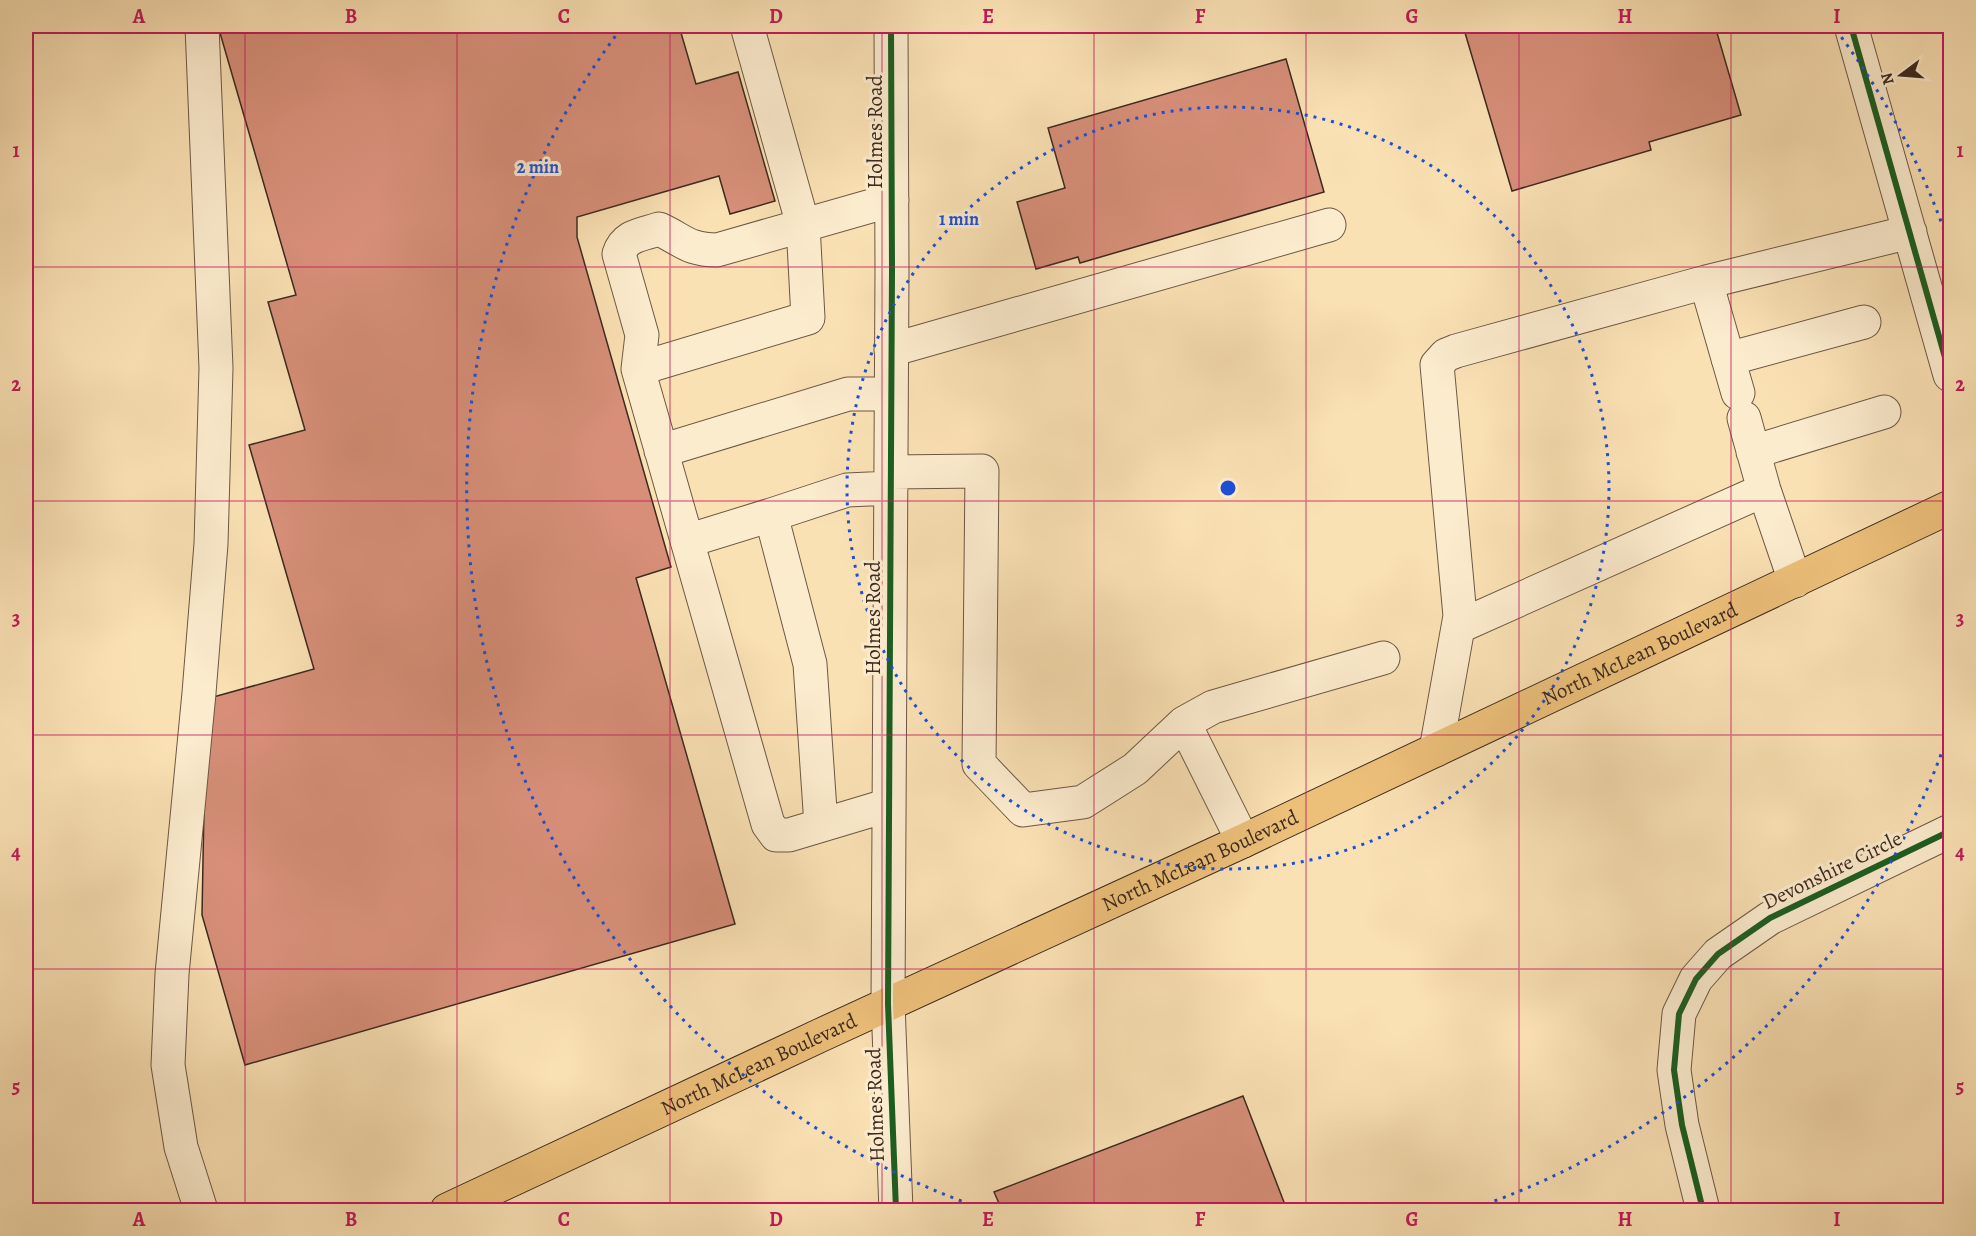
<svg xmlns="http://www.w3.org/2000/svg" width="1976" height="1236" viewBox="0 0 1976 1236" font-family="Alegreya,serif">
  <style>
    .building { fill: #d78f79; stroke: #3c2a1f; stroke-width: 1.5 }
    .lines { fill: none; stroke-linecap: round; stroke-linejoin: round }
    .minor-casing { stroke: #6c5844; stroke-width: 35 }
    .major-casing { stroke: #3c2a1f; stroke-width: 35 }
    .minor { stroke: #fcecce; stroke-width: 33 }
    .major { stroke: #edc07a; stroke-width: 33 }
    .cycleway-casing { stroke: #fcecce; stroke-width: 10 }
    .cycleway { stroke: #1b5e20; stroke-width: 6 }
    .grid { fill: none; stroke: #c2185b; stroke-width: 1.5; stroke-opacity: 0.55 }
    .ring { fill: none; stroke: #1d4ed8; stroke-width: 3; stroke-dasharray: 3 6 }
    .labels { text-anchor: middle; stroke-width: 6; stroke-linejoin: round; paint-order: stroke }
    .street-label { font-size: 21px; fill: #3c2a1f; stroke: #fcecce }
    .centre { fill: #1d4ed8; stroke: #fcecce; stroke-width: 3 }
    .ring-label { font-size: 18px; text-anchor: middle; font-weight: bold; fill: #1d4ed8; stroke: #fcecce; stroke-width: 6; stroke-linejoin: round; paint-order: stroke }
    .neatline { fill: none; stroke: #c2185b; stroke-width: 2 }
    .grid-label { font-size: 20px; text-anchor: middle; font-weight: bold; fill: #c2185b }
  </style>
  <rect width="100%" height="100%" fill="#fae1b4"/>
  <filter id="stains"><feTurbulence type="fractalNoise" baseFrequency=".00333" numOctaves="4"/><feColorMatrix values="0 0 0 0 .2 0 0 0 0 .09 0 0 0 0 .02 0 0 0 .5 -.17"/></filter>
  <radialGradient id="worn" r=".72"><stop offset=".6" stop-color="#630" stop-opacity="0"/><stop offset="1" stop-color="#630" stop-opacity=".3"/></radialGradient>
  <path class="building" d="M218,26H679L696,84L738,72L775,201L730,214L719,176L577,217V237L671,567L636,578L735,924L245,1065L202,915L206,699L314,669L249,445L305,430L268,302L296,295Z
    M1463,26H1715L1741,115L1649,142L1651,150L1512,191Z
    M1286,59L1324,192L1080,263L1078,257L1036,269L1017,202L1065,188L1048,128Z
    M1243,1096L1287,1210H1002L994,1192Z"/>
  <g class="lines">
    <defs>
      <path id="minor" d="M891,26L892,271L888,1004L896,1210
        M1851,26L1950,375
        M1706,282L1738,393
        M891,350L1329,225
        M1728,359L1864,322
        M638,369L808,318L803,225L747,26
        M1744,418L1764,490L1795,581
        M661,451L848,394H891
        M1753,452L1884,412
        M891,472L982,471L979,764L1023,810L1083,802L1135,769L1184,723
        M687,541L771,515
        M1458,627L1764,490
        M1436,750L1460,616L1437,365L1446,355L1456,351L1706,282L1910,232
        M889,805L789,835H776L768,824L638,369L642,335L619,254C625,235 641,235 659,229C683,240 688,250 717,250L892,200
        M821,825L810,664L771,515L847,490L891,488
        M1243,841L1184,723L1213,707L1383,658
        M201,1210L181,1147L168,1065L172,974L199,693L211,544L216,368L202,26
        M1703,1210L1682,1125L1674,1070L1679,1014L1696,979L1718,954L1770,918L1950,831"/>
      <g id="major">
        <path id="s1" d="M447,1210L821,1035L1243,841L1950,507"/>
      </g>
    </defs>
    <use href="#minor" class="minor-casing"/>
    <use href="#major" class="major-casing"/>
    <use href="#minor" class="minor"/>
    <use href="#major" class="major"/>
    <defs>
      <path id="cycleway" d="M891,26L892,271L888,1004L896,1210
        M1851,26L1950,375
        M1703,1210L1682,1125L1674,1070L1679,1014L1696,979L1718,954L1770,918L1950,831"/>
    </defs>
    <use href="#cycleway" class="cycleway-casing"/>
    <use href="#cycleway" class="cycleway"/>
  </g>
  <path class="grid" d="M245,26V1210M457,26V1210M670,26V1210M882,26V1210M1094,26V1210M1306,26V1210M1519,26V1210M1731,26V1210M26,267H1950M26,501H1950M26,735H1950M26,969H1950"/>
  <g class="ring">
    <circle cx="1228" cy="488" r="381"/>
    <path d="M1950 729A761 761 0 0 1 1469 1210M987 1210A761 761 0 0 1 620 30M1836 30A761 761 0 0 1 1950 247"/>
  </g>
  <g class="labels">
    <g class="street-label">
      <text transform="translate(875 132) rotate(-90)" y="7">Holmes Road</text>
      <text transform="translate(873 618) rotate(-90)" y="7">Holmes Road</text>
      <text dy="7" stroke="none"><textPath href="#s1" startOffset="1316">North McLean Boulevard</textPath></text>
      <text dy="7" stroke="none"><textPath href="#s1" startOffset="830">North McLean Boulevard</textPath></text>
      <text transform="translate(1832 870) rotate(-26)" y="7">Devonshire Circle</text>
      <text dy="7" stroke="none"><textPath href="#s1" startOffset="344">North McLean Boulevard</textPath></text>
      <text transform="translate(875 1105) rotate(-92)" y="7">Holmes Road</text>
    </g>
  </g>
  <circle cx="1228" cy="488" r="9" class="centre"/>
  <g class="ring-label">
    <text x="538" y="173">2 min</text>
    <text x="959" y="225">1 min</text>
  </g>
  <rect width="1976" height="1236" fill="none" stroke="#fae1b4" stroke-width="66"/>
  <g transform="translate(1901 75) rotate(254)" stroke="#fcecce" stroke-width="4.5" paint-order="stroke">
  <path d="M0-4.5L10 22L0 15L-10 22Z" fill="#3c2a1f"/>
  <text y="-9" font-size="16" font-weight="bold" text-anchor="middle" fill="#3c2a1f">N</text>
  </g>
  <rect x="33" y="33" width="1910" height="1170" class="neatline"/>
  <g class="grid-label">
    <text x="139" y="23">A</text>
    <text x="351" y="23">B</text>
    <text x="564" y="23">C</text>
    <text x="776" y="23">D</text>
    <text x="988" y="23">E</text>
    <text x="1200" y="23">F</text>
    <text x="1412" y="23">G</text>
    <text x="1625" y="23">H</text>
    <text x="1837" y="23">I</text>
    <text x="16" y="157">1</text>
    <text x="1960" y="157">1</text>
    <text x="16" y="391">2</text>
    <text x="1960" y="391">2</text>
    <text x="16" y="625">3</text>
    <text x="1960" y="625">3</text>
    <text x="16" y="859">4</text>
    <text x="1960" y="859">4</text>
    <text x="16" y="1093">5</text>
    <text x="1960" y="1093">5</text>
    <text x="139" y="1226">A</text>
    <text x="351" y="1226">B</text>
    <text x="564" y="1226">C</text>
    <text x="776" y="1226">D</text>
    <text x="988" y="1226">E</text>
    <text x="1200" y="1226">F</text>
    <text x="1412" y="1226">G</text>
    <text x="1625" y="1226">H</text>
    <text x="1837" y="1226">I</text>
  </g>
  <rect width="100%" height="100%" filter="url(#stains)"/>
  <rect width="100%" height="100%" fill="url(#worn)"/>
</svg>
